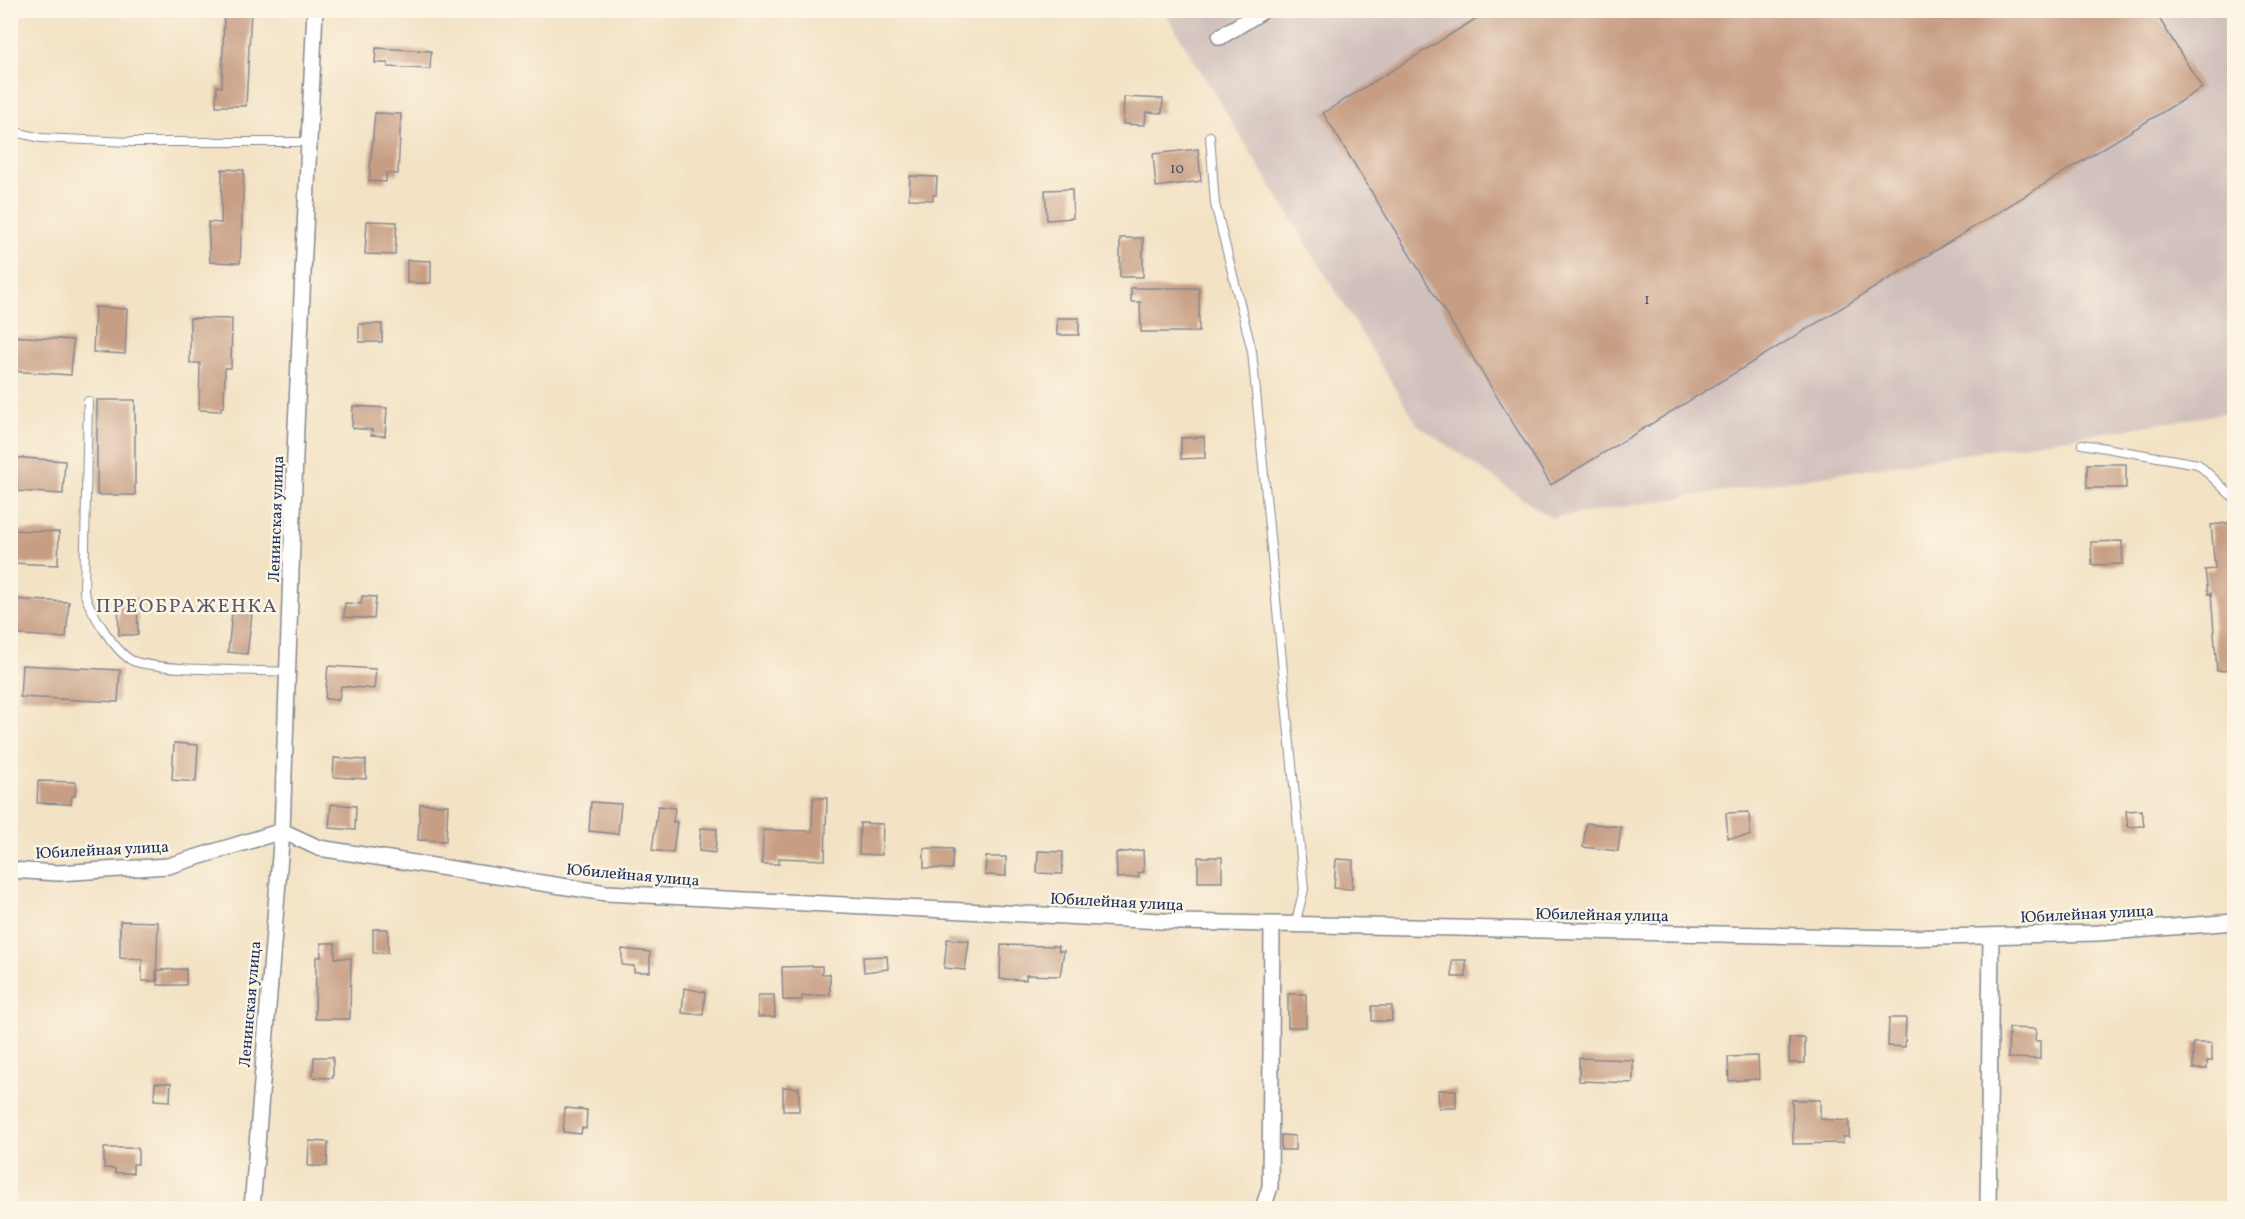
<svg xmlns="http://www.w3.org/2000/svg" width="2245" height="1219" viewBox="0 0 2245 1219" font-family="Vollkorn,serif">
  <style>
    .industrial { fill: #d0c0bc }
    .building { fill: #c79e84 }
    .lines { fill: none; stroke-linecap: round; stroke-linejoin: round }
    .service-casing { stroke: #878891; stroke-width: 10 }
    .minor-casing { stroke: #878891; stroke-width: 18 }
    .service { stroke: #fff; stroke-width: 8 }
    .minor { stroke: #fff; stroke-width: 15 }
    .labels { text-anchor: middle; stroke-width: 5; stroke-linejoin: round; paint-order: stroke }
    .number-label { font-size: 14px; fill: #464b68 }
    .street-label { font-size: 16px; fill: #1b2f5e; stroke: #fcf5e5 }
    .quarter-label { font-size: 20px; letter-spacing: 1.5px; fill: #57566b; stroke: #fcf5e5 }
  </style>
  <rect width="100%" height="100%" fill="#fcf5e5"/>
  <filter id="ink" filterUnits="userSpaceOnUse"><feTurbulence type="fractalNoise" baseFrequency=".0167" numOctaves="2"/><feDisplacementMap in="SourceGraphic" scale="12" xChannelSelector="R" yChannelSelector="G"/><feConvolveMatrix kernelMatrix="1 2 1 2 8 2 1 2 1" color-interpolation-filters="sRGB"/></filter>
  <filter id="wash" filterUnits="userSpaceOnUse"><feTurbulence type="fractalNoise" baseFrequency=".008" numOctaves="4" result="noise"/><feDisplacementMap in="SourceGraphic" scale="24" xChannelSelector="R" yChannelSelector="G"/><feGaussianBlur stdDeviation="1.35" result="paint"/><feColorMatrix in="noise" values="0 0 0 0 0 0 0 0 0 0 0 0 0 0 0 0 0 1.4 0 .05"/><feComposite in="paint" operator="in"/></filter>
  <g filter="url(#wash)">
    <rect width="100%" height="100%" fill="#f3e2c4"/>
    <path class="industrial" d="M1164,11H2234V412L1551,518L1417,424Z"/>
    <g id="blocks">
      <path class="building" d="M224,10H251L246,106H216L217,86L222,87Z
        M1490,10H2154L2202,88L1551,485L1323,113Z
        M376,48L431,51L430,69L388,67V63H375Z
        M1124,97L1163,99L1162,113L1146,112L1145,125L1123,124Z
        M375,113L401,114L398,174L386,173V182L369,181Z
        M1198,149L1201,181L1156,187L1153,154Z
        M222,169L244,170L240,263L210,262L208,222L221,223Z
        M910,176L937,177L936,195H933V200L909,199Z
        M1072,189L1073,218L1047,220L1045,190Z
        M367,221L397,222L395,255L365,254Z
        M1120,238H1143V277H1120Z
        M407,260L431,261V283H407Z
        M1131,288H1199V332H1141L1140,302H1131Z
        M95,307L127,309L125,354L93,352Z
        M190,318L232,319L231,368H225L224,407H221V411L199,410L200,363H190Z
        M1057,318H1079V335H1057Z
        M359,324H382V342H359Z
        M10,336L73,340L71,375L10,371Z
        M97,400H135V495H97Z
        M353,406L387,408L385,436L371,435L372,430L352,428Z
        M1204,437L1205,458L1181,459V438Z
        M10,457L65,461L63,494L17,491V483H10Z
        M2087,464H2126V488H2087Z
        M2235,522V670L2217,671L2211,593L2208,594L2205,570L2215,569L2211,525Z
        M10,530L59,532L58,565L10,563Z
        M2122,541L2123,564L2092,565L2091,542Z
        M362,596L376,597L374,619L344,617L345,603L361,604Z
        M10,599L69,602L66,638L10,634Z
        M118,599H137L138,635H119Z
        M232,612L252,614L247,654L228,652Z
        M22,665L120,670L118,702L20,697Z
        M328,666L376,669L374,689L341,686L339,700L325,699Z
        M174,743L198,745L196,782L172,780Z
        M334,758L366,760V779L333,777Z
        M38,781L76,782L75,796H72L71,804L37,803Z
        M813,798H827L825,860L779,858V864H762L763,830L812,831Z
        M591,802L621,804L618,834L589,831Z
        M331,804L356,806L355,830L329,828Z
        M420,804L448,805L446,841L418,840Z
        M658,806L675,808L673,822H677L673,853L652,850Z
        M2142,810L2144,826L2128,827L2126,811Z
        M1749,812L1750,836L1728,838L1726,813Z
        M860,823L883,824L882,855L859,854Z
        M1586,823L1621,827L1618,851L1583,847Z
        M701,828L717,829L715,853L699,851Z
        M924,848L953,849L952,869L924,868Z
        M1143,850L1144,872L1138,873L1139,877L1117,878L1116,853Z
        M1038,851L1063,852L1062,874L1037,873Z
        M986,857H1006V876L985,875Z
        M1198,857H1222V882H1198Z
        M1336,859L1353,860L1352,889L1334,888Z
        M120,921L158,922L156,981H142V959L120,958Z
        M373,929H388V953H373Z
        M947,939L969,941L965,970L944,968Z
        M321,943H335V958H351L350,1019H315L316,957H321Z
        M1001,945L1058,946L1059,951H1064L1060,976L1026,975V980L1000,979Z
        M622,949L650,952V972H634V966L622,965Z
        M887,956L888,969L864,972L863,957Z
        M1452,960H1466V977H1452Z
        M822,966V974H830V995L802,996V1000H783L782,967Z
        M186,969V985H158L157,970Z
        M684,988L705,992L703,1015L682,1013Z
        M1288,994H1306V1027H1288Z
        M758,995H774L775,1017H758Z
        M1372,1006H1392V1021H1372Z
        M1889,1018H1906L1905,1047L1888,1046Z
        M2009,1028L2036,1029L2035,1041H2040V1059L2008,1058Z
        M1789,1038H1805V1063H1789Z
        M2193,1043H2212V1061H2207V1069H2193Z
        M1758,1056L1759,1079L1729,1081L1728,1057Z
        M314,1057H333V1078L313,1077Z
        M1579,1058L1633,1060V1083L1579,1081Z
        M155,1083H171L170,1101L154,1100Z
        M783,1087L799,1088V1111H783Z
        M1438,1090H1456V1108H1439Z
        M1792,1100H1820V1119L1849,1121V1137H1843V1143L1793,1144Z
        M565,1108L587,1110L586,1129L582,1128L581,1134L563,1132Z
        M1281,1135L1295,1136V1150H1281Z
        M309,1141L328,1142L327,1166H308Z
        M104,1148H138V1164H133V1173H115V1169L104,1168Z"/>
    </g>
  </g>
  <g filter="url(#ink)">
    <use href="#blocks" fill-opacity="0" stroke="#878891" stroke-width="1.5"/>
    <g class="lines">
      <defs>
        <path id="service" d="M10,131L41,138L131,142H308
          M1210,136L1215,204L1252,351L1304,889L1295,925
          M88,401L84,592C90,611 114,650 131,660C152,671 258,670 288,672
          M2082,444L2198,464L2234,498"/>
        <path id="minor" d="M1220,37L1264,10
          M10,870L58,873L168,866L282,831L319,848L606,893L1182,922L1899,938L2098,933L2234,922
          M252,1208L282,831L296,427L315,10
          M1263,1208L1270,1187L1272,925
          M1988,1208L1991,936"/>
      </defs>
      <use href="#service" class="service-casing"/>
      <use href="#minor" class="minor-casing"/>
      <use href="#service" class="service"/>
      <use href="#minor" class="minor"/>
    </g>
  </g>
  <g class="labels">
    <g class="number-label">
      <text x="1177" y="173">10</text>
      <text x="1647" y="304">1</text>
    </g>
    <g class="street-label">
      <text transform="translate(275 519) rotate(-88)" y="6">Ленинская улица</text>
      <text transform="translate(102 849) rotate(-3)" y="6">Юбилейная улица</text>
      <text transform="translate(633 874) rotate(5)" y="6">Юбилейная улица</text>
      <text transform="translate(1117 901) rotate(3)" y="6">Юбилейная улица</text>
      <text transform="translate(2087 913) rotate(-3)" y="6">Юбилейная улица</text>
      <text transform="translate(1602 914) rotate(1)" y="6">Юбилейная улица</text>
      <text transform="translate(249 1004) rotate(-85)" y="6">Ленинская улица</text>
    </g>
    <g class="quarter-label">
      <text x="187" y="612">ПРЕОБРАЖЕНКА</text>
    </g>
  </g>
  <rect width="2245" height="1219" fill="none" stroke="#fcf5e5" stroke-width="36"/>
</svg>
